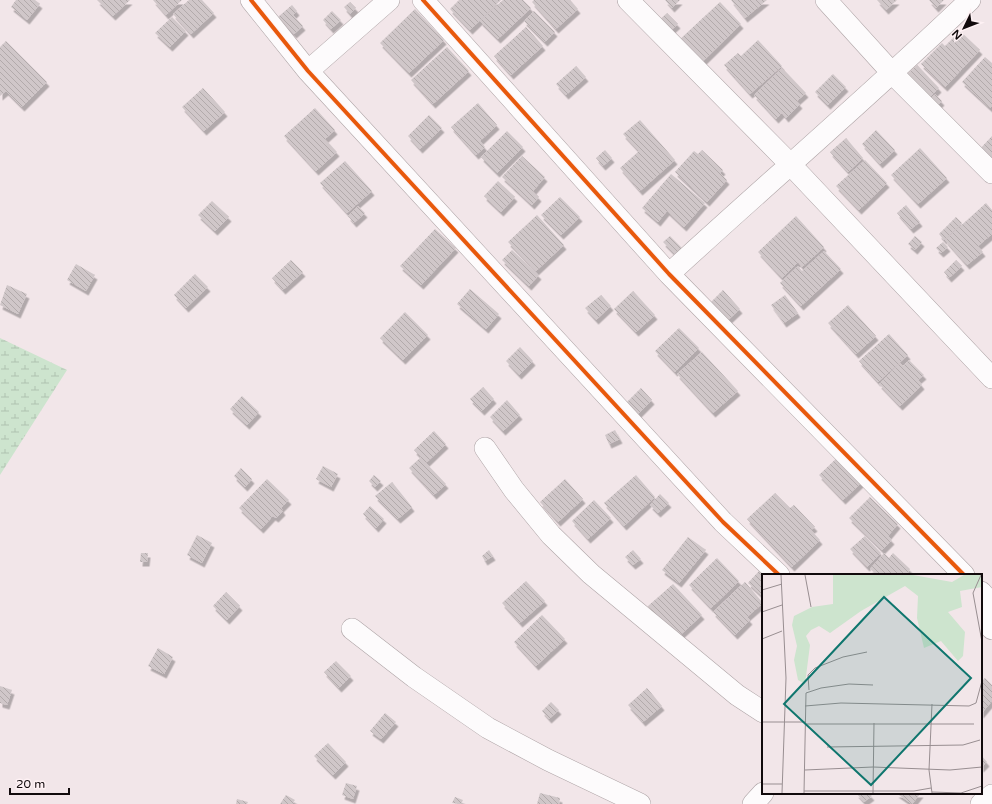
<svg xmlns="http://www.w3.org/2000/svg" width="992" height="804" viewBox="0 0 992 804" font-family="'Varela Round',sans-serif">
  <style>
    .wetland { fill: url(#wetland-marsh) }
    .building { fill: url(#building-back-hatch); filter: url(#shadow) }
    .lines { fill: none; stroke-linecap: round; stroke-linejoin: round }
    .minor-casing { stroke: #aea4a6; stroke-width: 22 }
    .minor { stroke: #fdfbfc; stroke-width: 21 }
    .cycleway-casing { stroke: #fef1f4; stroke-width: 6 }
    .cycleway { stroke: #e8590c; stroke-width: 4 }
    .inset-road { fill: none; stroke: #988e91; stroke-width: 1 }
    .view { fill: #0f766e; fill-opacity: 0.15; stroke: #0f766e; stroke-width: 2 }
    .inset-edge { fill: none; stroke: #110a0c; stroke-width: 2 }
  </style>
  <defs>
    <pattern id="wetland-marsh" width="20" height="14" patternUnits="userSpaceOnUse"><rect width="20" height="14" fill="#cde4ce"/><path d="M1 5h8M5 5V1M11 12h8M15 12V8" fill="none" stroke="#afc2b0"/></pattern>
    <pattern id="building-back-hatch" width="6" height="6" patternUnits="userSpaceOnUse"><rect width="6" height="6" fill="#d0c7c9"/><path d="M-1 5l2 2M0 0l6 6M5-1l2 2" fill="none" stroke="#b2aaab"/></pattern>
    <filter id="shadow"><feDropShadow dx="2.5" dy="4.5" stdDeviation="0" flood-color="#0004"/></filter>
  </defs>
  <rect width="100%" height="100%" fill="#f2e6e9"/>
  <path class="wetland" d="M0,338L67,370L0,475Z"/>
  <path class="building" d="M16,0H35L40,4L27,20L11,7Z
    M97,0H130L113,16Z
    M153,0H182L166,15Z
    M189,0H202L214,13L191,34L173,14Z
    M459,0H501L470,30L450,9Z
    M503,0H523L531,8L498,39L480,21Z
    M534,0H570L578,9L556,29L532,2Z
    M665,0H680L672,8Z
    M731,0H767L745,18Z
    M877,0H897L886,10Z
    M929,0H944L936,8Z
    M350,2L356,8L350,14L344,7Z
    M720,2L741,24L699,65L677,42Z
    M292,5L297,11L293,15L303,26L294,34L278,17Z
    M415,9L444,40L409,73L380,43Z
    M332,11L341,20L331,29L323,20Z
    M534,11L555,32L545,42L524,21Z
    M667,13L678,24L668,33L657,22Z
    M172,17L186,31L170,47L155,33Z
    M526,27L543,46L511,75L494,56Z
    M960,31L980,50L945,87L921,64L942,43L945,46Z
    M758,40L782,66L750,94L724,65L738,53L741,56Z
    M6,41L47,82L22,107L6,91L0,96V47Z
    M447,47L469,71L433,104L411,80Z
    M985,57L992,63V106L990,108L962,82Z
    M917,65L939,88L924,103L901,80Z
    M576,66L586,77L566,95L556,84Z
    M782,68L806,93L797,101L800,104L786,118L782,113L776,119L754,95Z
    M833,74L846,87L828,105L815,92Z
    M203,88L225,112L204,131L182,107Z
    M935,94L942,101L927,116L920,109Z
    M478,103L497,125L480,141L485,147L476,155L451,127Z
    M315,108L335,130L325,139L337,152L316,171L284,136Z
    M429,115L442,128L420,149L408,136Z
    M640,120L675,160L640,191L620,168L639,151L623,134Z
    M876,130L895,150L880,164L862,144Z
    M507,131L523,147L497,173L481,157Z
    M992,136V161L979,150Z
    M846,138L863,158L848,172L830,152Z
    M920,148L947,178L918,204L891,175Z
    M605,150L612,158L603,166L596,158Z
    M702,150L723,170L720,173L727,180L707,202L675,172L694,151L698,154Z
    M522,156L545,177L533,191L539,197L532,205L502,177Z
    M865,160L887,183L859,210L836,186Z
    M345,161L372,191L347,213L320,183Z
    M671,174L705,203L684,227L667,211L658,222L642,208Z
    M498,181L515,197L501,212L484,196Z
    M560,197L580,217L561,235L541,215Z
    M212,201L229,217L215,231L198,215Z
    M986,203L992,210V234L978,246L983,252L967,265L945,240Z
    M906,205L920,222L911,229L897,213Z
    M358,206L365,213L354,223L348,216Z
    M537,215L564,245L536,271L508,242Z
    M796,216L824,247L802,267L798,262L782,278L758,252Z
    M956,217L962,223L944,240L939,234Z
    M435,229L456,248L421,285L400,266Z
    M670,236L683,249L676,255L663,242Z
    M915,236L922,242L915,250L908,244Z
    M943,242L948,247L941,253L936,248Z
    M512,250L539,275L529,286L502,260Z
    M824,251L841,269L801,306L780,283L798,266L802,271Z
    M291,260L303,272L283,290L272,278Z
    M956,260L962,266L949,278L944,272Z
    M76,264L95,275L86,291L67,280Z
    M195,274L208,287L186,308L174,295Z
    M7,285L27,294L18,314L0,305Z
    M470,289L499,314L486,329L457,304Z
    M723,290L740,309L727,321L710,303Z
    M633,291L655,315L636,332L614,309Z
    M601,295L611,306L596,320L585,308Z
    M785,295L798,313L784,323L771,305Z
    M848,305L876,336L856,354L828,323Z
    M405,312L428,335L403,360L380,338Z
    M679,328L699,348L675,372L655,351Z
    M889,334L908,355L878,382L859,361Z
    M520,347L533,361L519,375L506,361Z
    M702,352L738,391L713,413L677,374Z
    M909,360L924,375L918,380L922,385L900,406L879,384L900,363L903,366Z
    M483,387L494,399L482,411L470,399Z
    M641,388L652,400L636,416L625,404Z
    M242,396L259,412L247,425L230,409Z
    M507,400L520,415L503,431L490,417Z
    M615,430L620,439L609,444L605,435Z
    M434,431L446,444L426,463L446,484L434,495L409,468L421,457L414,450Z
    M839,456L862,482L843,500L819,475Z
    M323,466L338,474L331,487L316,479Z
    M241,468L252,479L245,487L234,476Z
    M374,475L381,481L375,487L369,481Z
    M636,475L655,497L624,526L604,503Z
    M267,479L289,500L281,508L283,511L276,518L273,516L261,529L239,508Z
    M565,479L583,499L558,522L540,502Z
    M392,482L404,497L398,502L404,497L412,507L398,519L375,496Z
    M775,493L790,508L794,505L815,527L811,530L820,540L792,567L747,519Z
    M660,494L669,503L658,513L650,505Z
    M870,497L898,524L888,536L892,540L882,550L849,518Z
    M594,500L611,518L588,539L572,521Z
    M370,506L384,519L376,528L363,514Z
    M197,535L212,543L202,563L187,555Z
    M865,536L881,553L867,567L850,549Z
    M688,537L706,550L679,583L662,570Z
    M489,550L493,556L485,561L482,556Z
    M633,550L641,559L633,565L625,557Z
    M141,553H148L147,562H140Z
    M884,553L889,558L893,553L910,569L908,573L910,575H877L870,569Z
    M717,558L739,581L711,608L689,585Z
    M759,571L763,575V597L748,583Z
    M526,581L545,601L520,623L502,603Z
    M745,582L763,603L747,617L750,620L735,635L713,612Z
    M673,584L702,615L677,638L648,606Z
    M226,592L240,606L227,620L213,606Z
    M542,615L565,639L536,666L514,642Z
    M158,648L173,657L164,674L148,666Z
    M336,661L351,676L339,688L324,672Z
    M985,678L992,685V701L981,714V682Z
    M0,686L12,690L7,705L0,703Z
    M647,688L662,706L643,722L628,705Z
    M551,702L559,710L549,719L542,711Z
    M385,713L396,722L381,739L370,731Z
    M328,743L346,762L333,775L314,756Z
    M981,755L987,762L981,768Z
    M346,783L357,786L353,799L342,795Z
    M540,793L560,798L559,804H537Z
    M856,793H869L872,796L864,802Z
    M896,793H921L912,804Z
    M286,795L295,800L292,804H280Z
    M455,797L463,800L461,804L452,803Z
    M237,799L248,802L247,804H236Z"/>
  <g class="lines">
    <defs>
      <path id="minor" d="M251,0L308,71L723,522L779,575
        M423,0L669,274L964,575
        M628,0L790,164L992,378
        M826,0L893,74L992,173
        M308,71L389,0
        M669,274C769,182 872,94 970,0
        M485,448L514,490L551,535L591,574L737,695L763,712
        M981,592L991,603
        M981,617L992,629
        M352,629L414,677L488,728L548,760L640,804
        M753,804L763,793
        M981,804L992,795"/>
    </defs>
    <use href="#minor" class="minor-casing"/>
    <use href="#minor" class="minor"/>
    <defs>
      <path id="cycleway" d="M251,0L308,71L723,522L779,575
        M423,0L669,274L964,575"/>
    </defs>
    <use href="#cycleway" class="cycleway-casing"/>
    <use href="#cycleway" class="cycleway"/>
  </g>
  <g transform="translate(762 574)">
    <rect width="220" height="220" fill="#f2e6e9"/>
    <path d="M71,1H151L190,8L202,1H220V13L198,17L200,33L186,38L203,58L201,82L196,87L179,67L162,74L155,44L156,22L143,12L99,37L68,59L57,52L49,56L44,62L48,71L43,110L36,106L32,86L35,72L30,51L32,42L50,33L71,30Z" fill="#cde4ce"/>
    <path class="inset-road" d="M19,1L24,104L20,219M43,1L49,33M219,1L211,19L220,68M0,16L20,10M0,38L20,31M0,65L20,57M47,116L46,101L53,94L81,83L105,78M43,132L79,129L207,132L214,129L220,107M0,148H44M43,150H212M65,173L201,171L218,166M43,196L111,193L188,196L220,193M0,210H20M42,217H152L169,214M170,218L199,219L220,212M0,219V65M42,219L44,119L59,114L87,110L111,111M111,219L112,149M170,219L167,196L170,130"/>
    <path class="view" d="M122,23L209,104L109,211L22,130Z"/>
    <rect width="220" height="220" class="inset-edge"/>
  </g>
  <g transform="translate(964 28) rotate(227)" stroke="#fef1f4" stroke-width="3" paint-order="stroke">
  <path d="M0-3L7 15L0 10L-7 15Z" fill="#110a0c"/>
  <text y="-6" font-size="11" font-weight="bold" text-anchor="middle" fill="#110a0c">N</text>
  </g>
  <path d="M10 788v6h59v-6" fill="none" stroke="#110a0c" stroke-width="2"/>
  <text x="16" y="788" font-size="12" fill="#110a0c" stroke="#fef1f4" stroke-width="3" paint-order="stroke">20 m</text>
</svg>
